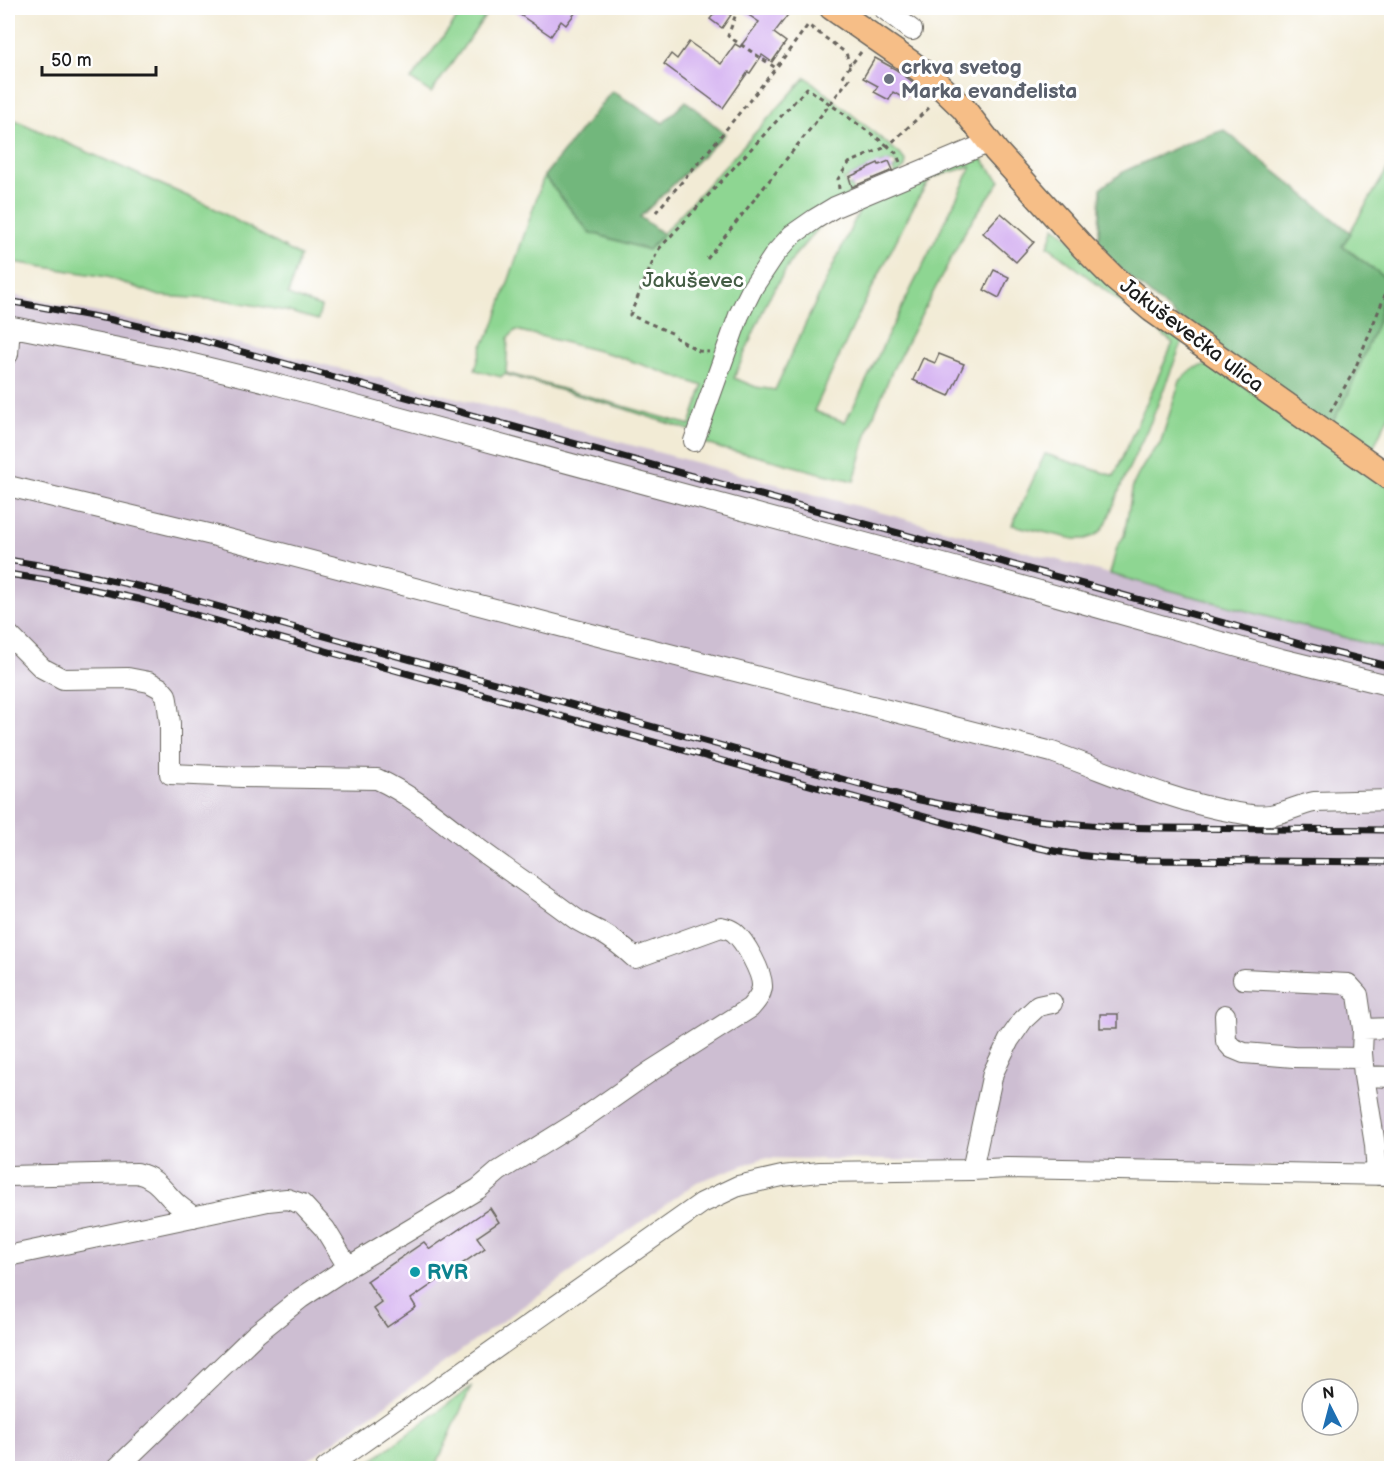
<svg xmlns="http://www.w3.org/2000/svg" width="1399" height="1476" viewBox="0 0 1399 1476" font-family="'Balsamiq Sans',sans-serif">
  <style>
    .industrial { fill: #cdbed2 }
    .green { fill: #8ed692; stroke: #557957; stroke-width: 1.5; fill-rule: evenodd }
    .forest { fill: #72b77c; stroke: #476a4c; stroke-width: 1.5 }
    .building { fill: #d1acf0 }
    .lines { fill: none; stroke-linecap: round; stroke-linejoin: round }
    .minor-casing { stroke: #67645d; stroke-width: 22 }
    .major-casing { stroke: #67645d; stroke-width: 27 }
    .path { stroke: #67645d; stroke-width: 3; stroke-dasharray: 4.5 4.5; stroke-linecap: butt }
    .minor { stroke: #fff; stroke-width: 20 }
    .major { stroke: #f6be87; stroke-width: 24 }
    .rail-casing { stroke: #1c1c1c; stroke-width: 7 }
    .rail { stroke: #fff; stroke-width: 4.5; stroke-dasharray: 14; stroke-linecap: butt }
    .worship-dot { fill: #6b7280; stroke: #fff; stroke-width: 2 }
    .culture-dot { fill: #0f9aa8; stroke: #fff; stroke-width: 2 }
    .labels { text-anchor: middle; stroke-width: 6; stroke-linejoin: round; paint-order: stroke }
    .worship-label { font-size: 21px; font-weight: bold; fill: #5b616d; stroke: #fff; text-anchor: start }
    .park-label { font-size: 21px; fill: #445d45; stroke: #fff }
    .street-label { font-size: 21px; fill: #1c1c1c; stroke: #fff }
    .culture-label { font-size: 21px; font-weight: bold; fill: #0d838f; stroke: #fff; text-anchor: start }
  </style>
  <rect width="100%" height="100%" fill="#fff"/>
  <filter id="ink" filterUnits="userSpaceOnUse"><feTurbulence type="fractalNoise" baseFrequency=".0167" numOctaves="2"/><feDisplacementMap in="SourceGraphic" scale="12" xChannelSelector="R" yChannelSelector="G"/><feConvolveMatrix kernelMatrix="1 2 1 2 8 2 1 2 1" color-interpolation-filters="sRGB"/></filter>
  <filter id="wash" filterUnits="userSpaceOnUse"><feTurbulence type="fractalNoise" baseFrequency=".008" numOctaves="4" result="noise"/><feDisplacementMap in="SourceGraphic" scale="24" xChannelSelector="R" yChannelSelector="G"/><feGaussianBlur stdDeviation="1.35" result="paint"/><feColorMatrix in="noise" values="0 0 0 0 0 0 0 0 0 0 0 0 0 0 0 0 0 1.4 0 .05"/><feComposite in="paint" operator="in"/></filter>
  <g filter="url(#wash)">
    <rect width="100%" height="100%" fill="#f2ebd5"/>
    <path class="industrial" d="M8,294L208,336L427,390L1391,650V1169L763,1158L697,1182L297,1468H8Z"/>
    <path class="green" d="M465,8H491L431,93L411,79Z
      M806,77L900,154L906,162L905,167L895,176L893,169L897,167L894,161L890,162L889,161L867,168V169L849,177V178L844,180L847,186L851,185L854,192L785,236L692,431L625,409L504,374L501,377L475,370L482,346L493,327L544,176L589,232L648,250ZM516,330L614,355L703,386L690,425L506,373L508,338Z
      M8,117L210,206L300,256L288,295L321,307L318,320L286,311L225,300L160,296L107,277L8,261Z
      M970,157L971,161L982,158L988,167L1000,181L968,226L892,371L869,427L854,481L816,472L753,455L722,449L700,441L701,430L727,368L732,339L748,302L763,278L782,252L800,234L812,225L841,208L896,188ZM971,166L964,183L887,337L859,396L845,422L814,411L857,318L904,225L917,200L931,178ZM860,209L794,348L775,390L756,387L734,378L768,299L795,255L824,222Z
      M1387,170L1392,173V272L1387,279L1342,245Z
      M1055,226L1183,340L1152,419L1123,481L1106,524L1100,532L1094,536L1085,539H1074L1012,525L1045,454L1114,476L1173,343L1048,246Z
      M1391,285V411L1369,456L1328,419L1374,328Z
      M1215,362L1391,487V650L1110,574L1117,547L1124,536L1133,485L1140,471L1150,455L1160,444L1180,381L1192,369Z
      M471,1387L435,1468H362Z"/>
    <path class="forest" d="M612,91L663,123L686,101L725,134L640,217L663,234L648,250L589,232L544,176Z
      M1224,130L1351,233L1342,246L1387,279L1378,321L1348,395L1329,428L1198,335L1098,250L1101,188L1125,171L1188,142Z"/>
    <g id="blocks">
      <path class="building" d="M510,8H579L566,25L561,21L551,36Z
        M719,8L731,15L722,28L710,19Z
        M738,8H793L774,33L786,42L772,62L762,55L750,73L748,72L723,108L664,64L671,54L677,59L689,42L721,64L735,44L740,47L759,22Z
        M875,58L895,69L914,83L905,99L893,92L889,100L874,92L878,86L863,78Z
        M889,161L893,170L852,187L849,177L867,169V168L878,163L879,165Z
        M1001,213L1034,242L1016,262L983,233Z
        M994,270L1009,277L999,298L984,290Z
        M939,354L964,364L949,396L913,380L923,358L935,363Z
        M1100,1014H1118V1028H1100Z
        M490,1208L499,1222L477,1237L485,1248L411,1299L416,1307L387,1327L374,1309L382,1303L367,1281L424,1242L430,1249Z"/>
    </g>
  </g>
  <g filter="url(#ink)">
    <use href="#blocks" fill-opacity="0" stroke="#67645d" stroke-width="1.5"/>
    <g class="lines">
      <defs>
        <path id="minor" d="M883,8L912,30
          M8,326L164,357L267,382L954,567L1281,659L1392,686
          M8,354L10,326
          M694,441L739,315L753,287L775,254L792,235L815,219L835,207L990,142
          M8,486L212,535L548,623L1052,752C1111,773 1171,801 1233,812C1245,814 1257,817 1270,815C1285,813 1299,805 1314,802L1392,800
          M8,634L42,668L63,679L128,678L149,682L160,688L166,695L167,700L170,723V774L242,777L377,779C414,796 444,823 476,847C508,871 542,893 573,917C582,924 592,927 602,933C614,940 624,948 635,958L721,927C726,928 730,929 734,932C745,941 763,974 762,987C761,996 755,1002 750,1008L651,1071L581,1120L499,1171L478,1189L348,1267
          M1243,979L1348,984L1358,995L1363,1029L1362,1053L1364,1076L1375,1145L1377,1175
          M1225,1015L1226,1041L1232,1048L1244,1053L1294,1057L1362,1058
          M1363,1029L1392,1028
          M1364,1076L1392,1077
          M972,1170L993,1073L1009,1040L1023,1020L1038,1006L1052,1003
          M8,1176L137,1173C158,1178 163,1192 178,1205C183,1209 188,1213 194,1217
          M8,1256L268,1201L287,1199L302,1204L325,1229L348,1267L301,1298L256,1334L117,1468
          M326,1468L702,1203L738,1186L782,1176L820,1172L972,1170L1007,1168L1392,1175"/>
        <path id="major" d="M832,8L910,62L937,83L963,108L996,151L1083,247L1114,278L1152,310L1392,479"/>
      </defs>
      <use href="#minor" class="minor-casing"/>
      <use href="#major" class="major-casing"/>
      <path class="path" d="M738,8L728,36L776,68L808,25L846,53L850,65
        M900,162L896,153L888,146L932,105
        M839,189L838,179L849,163L888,146L830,104L849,79L843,75L861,52
        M656,212L710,149L776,68
        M707,259L830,104L807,88L658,250L630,315L674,334L676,338L699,351L709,352
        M1330,412L1354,371L1392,278"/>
      <use href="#minor" class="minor"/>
      <use href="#major" class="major"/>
      <defs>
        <path id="rail" d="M8,301L108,319L196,339L1311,647L1392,667
          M8,560L51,567L169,593L878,789L920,800L972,810L1035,820L1077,824L1113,827L1161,828L1392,830
          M8,574L47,580L138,599L1030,846C1065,854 1100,859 1136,860L1392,862"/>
      </defs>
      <use href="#rail" class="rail-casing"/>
      <use href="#rail" class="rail"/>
    </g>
  </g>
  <circle class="worship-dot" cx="889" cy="79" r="6"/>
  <circle class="culture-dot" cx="415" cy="1272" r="6"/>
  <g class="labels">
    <g class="worship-label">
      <text x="901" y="74">crkva svetog<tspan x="901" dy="24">Marka evanđelista</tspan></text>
    </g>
    <g class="park-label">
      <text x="693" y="287">Jakuševec</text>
    </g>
    <g class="street-label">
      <text transform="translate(1192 335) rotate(37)" y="7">Jakuševečka ulica</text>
    </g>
    <g class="culture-label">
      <text x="427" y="1279">RVR</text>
    </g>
  </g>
  <rect width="1399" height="1476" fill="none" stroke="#fff" stroke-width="30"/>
  <g transform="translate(1330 1407) rotate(354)"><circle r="28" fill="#ffffff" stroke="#a4a4a4" stroke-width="1.5"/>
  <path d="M0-4.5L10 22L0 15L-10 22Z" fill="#1f6fb2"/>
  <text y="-9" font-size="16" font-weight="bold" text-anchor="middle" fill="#1c1c1c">N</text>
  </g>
  <path d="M42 66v9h114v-9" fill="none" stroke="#1c1c1c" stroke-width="3"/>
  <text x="51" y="66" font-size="18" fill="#1c1c1c" stroke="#ffffff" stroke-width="4.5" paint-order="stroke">50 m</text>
</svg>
